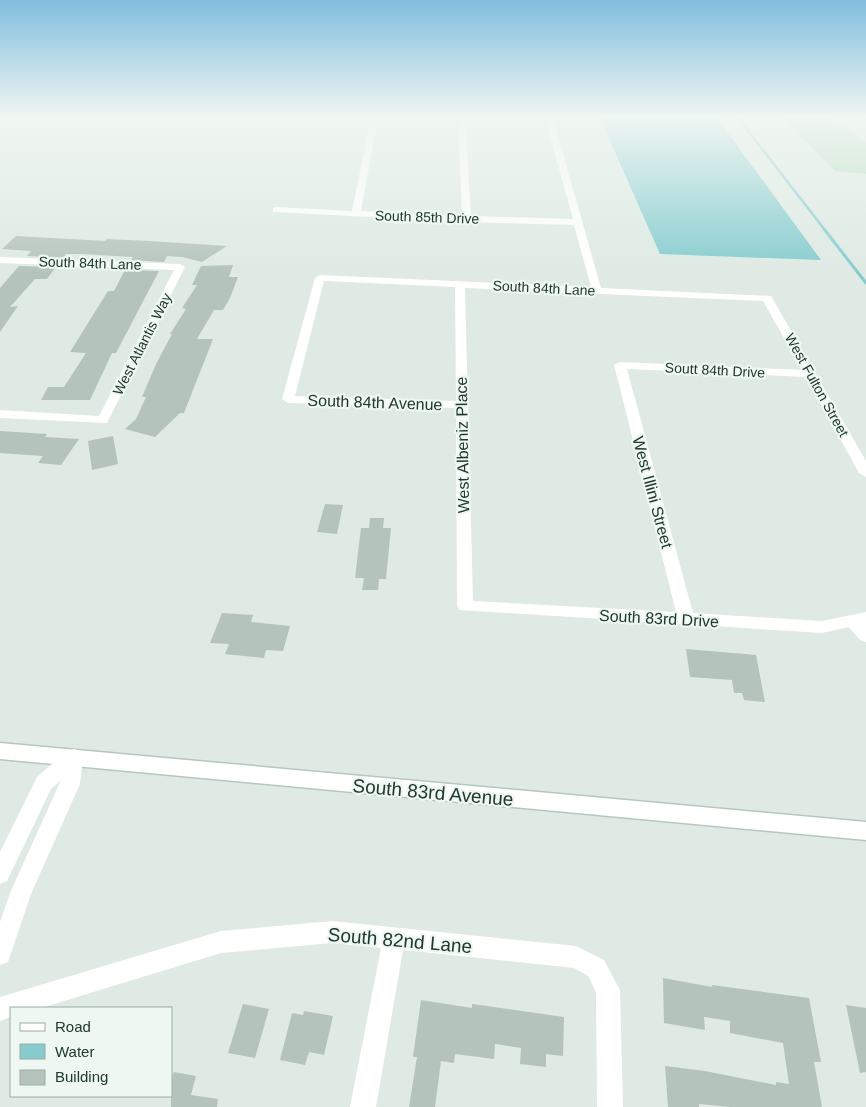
<svg xmlns="http://www.w3.org/2000/svg" width="866" height="1107" viewBox="0 0 866 1107" font-family="Arial,sans-serif">
  <style>
    .green { fill: #b7dbbd }
    .water { fill: #86cccf }
    .lines { fill: none; stroke-linecap: round; stroke-linejoin: round }
    .stream-far1 { stroke: #86cccf; stroke-width: 2.5 }
    .stream { stroke: #86cccf; stroke-width: 3 }
    .building { fill: #b4c4bc }
    .secondary-casing { stroke: #b2c9be; stroke-width: 3 }
    .street { fill: #fff; fill-rule: evenodd }
    .secondary { fill: #fff; fill-rule: evenodd }
    .labels { text-anchor: middle; stroke-width: 4.5; stroke-linejoin: round; paint-order: stroke }
    .far-street-label { font-size: 14px; fill: #203930; stroke: #eef7f2 }
    .street-label { font-size: 16px; fill: #203930; stroke: #eef7f2 }
    .near-street-label { font-size: 19px; fill: #203930; stroke: #eef7f2 }
  </style>
  <rect width="100%" height="100%" fill="#deeae3"/>
  <path class="green" d="M783,118H831L824,121L847,129L866,142V174L835,171Z"/>
  <path class="water" d="M600,118H717L821,260L660,254Z"/>
  <g class="lines">
    <path class="stream-far1" d="M738,118L825,230"/>
    <path class="stream" d="M824,229L866,283"/>
  </g>
  <path class="building" d="M16,236L105,241L107,239L149,241L227,246L202,262L182,257L167,256L164,262L131,260L133,257L82,254H66L63,258L27,256L31,251L2,249Z
    M233,265L229,277H238L230,298L223,310H214L197,339H213L184,413H180L155,437L125,429L136,419L146,397H142L156,364L172,334H170L186,309L182,308L197,285H192L201,266Z
    M19,266L56,267L47,279H35L10,307L18,306L0,332V288Z
    M125,270L159,271L116,353H112L90,400H41L48,387H64L86,353L70,352L108,291H114Z
    M0,431L47,434L45,437L79,439L61,465L38,463L43,456L0,453Z
    M113,436L118,464L92,470L88,441Z
    M325,504L343,505L337,534L317,532Z
    M370,518H384L383,528H391L386,579H379L378,590H362L364,578H355L361,528H369Z
    M222,613L253,615L251,622L290,626L283,651L266,650L264,658L225,654L229,644L210,643Z
    M686,649L756,655L765,702L744,700L742,693H734L732,680L690,677Z
    M663,978L712,987V985L809,998L821,1062H814L822,1107H730L699,1104V1107H668L665,1066L705,1071L776,1085V1082L789,1084L783,1043L730,1033V1021L704,1017L705,1030L664,1023Z
    M421,1000L472,1008V1004L564,1017L563,1056L546,1054V1067L520,1064L521,1048L495,1044L494,1059L455,1054L454,1063L441,1061L435,1107H409L417,1057H413Z
    M243,1004L269,1009L255,1058L228,1053Z
    M846,1005L866,1008V1072L860,1073Z
    M304,1011L333,1016L324,1055L309,1052L305,1065L280,1060L292,1013L303,1015Z
    M174,1072L196,1076L191,1095L218,1099L217,1107H171V1081Z"/>
  <g class="lines">
    <defs>
      <path id="secondary" d="M0,743L866,822V840L0,759Z"/>
    </defs>
    <use href="#secondary" class="secondary-casing"/>
    <path class="street" d="M371,118H378L361,211L462,216L458,118H465L471,216L573,219L547,125L548,118H555V125L601,288L771,296L866,461V477L859,473L806,377L627,369L693,613L822,621L866,612V642L860,640L849,627L822,633L459,610L457,606L456,408L288,403L282,399L315,278L320,275L591,287L574,225L467,222L273,212V208L276,207L352,211ZM324,281L455,287L456,401L295,396ZM465,288L763,301L802,370L620,362L614,365L676,612L473,601Z
      M0,257L180,264L185,267L107,423L0,418V410L99,416L174,270L0,263Z
      M74,749L81,751L83,757L80,784L31,894L8,962L0,965V922L10,893L61,780L51,789L7,881L0,884V852L37,777L67,751Z
      M333,921L576,946L604,960L620,990L623,1107H597L596,992L588,976L574,968L403,950L376,1107H350L381,948L333,943L221,953L41,1008H11V1017L0,1021V997L221,931Z"/>
    <use href="#secondary" class="secondary"/>
  </g>
  <linearGradient id="sky" x2="0" y2="1"><stop stop-color="#81bede"/><stop offset="0.43" stop-color="#f0f6f2"/><stop offset="1" stop-color="#f0f6f2" stop-opacity="0"/></linearGradient>
  <rect width="866" height="273" fill="url(#sky)"/>
  <g class="labels">
    <g class="far-street-label">
      <text transform="translate(427 217) rotate(2)" y="5">South 85th Drive</text>
      <text transform="translate(90 263) rotate(2)" y="5">South 84th Lane</text>
      <text transform="translate(544 288) rotate(3)" y="5">South 84th Lane</text>
      <text transform="translate(142 344) rotate(-63)" y="5">West Atlantis Way</text>
      <text transform="translate(715 370) rotate(3)" y="5">Soutt 84th Drive</text>
      <text transform="translate(817 385) rotate(61)" y="5">West Fulton Street</text>
    </g>
    <g class="street-label">
      <text transform="translate(375 402) rotate(2)" y="6">South 84th Avenue</text>
      <text transform="translate(462 445) rotate(-91)" y="6">West Albeniz Place</text>
      <text transform="translate(653 492) rotate(75)" y="6">West Illini Street</text>
      <text transform="translate(659 618) rotate(3)" y="6">South 83rd Drive</text>
    </g>
    <g class="near-street-label">
      <text transform="translate(433 792) rotate(5)" y="7">South 83rd Avenue</text>
      <text transform="translate(400 940) rotate(5)" y="7">South 82nd Lane</text>
    </g>
  </g>
  <rect x="10" y="1007" width="162" height="90" fill="#eef7f2" stroke="#9caba4"/>
  <rect x="20" y="1023" width="25" height="8" fill="#ffffff" stroke="#9caba4"/>
  <text x="55" y="1032" font-size="15" fill="#203930">Road</text>
  <rect x="20" y="1044" width="25" height="15" fill="#86cccf" stroke="#9caba4"/>
  <text x="55" y="1057" font-size="15" fill="#203930">Water</text>
  <rect x="20" y="1070" width="25" height="15" fill="#b4c4bc" stroke="#9caba4"/>
  <text x="55" y="1082" font-size="15" fill="#203930">Building</text>
</svg>
